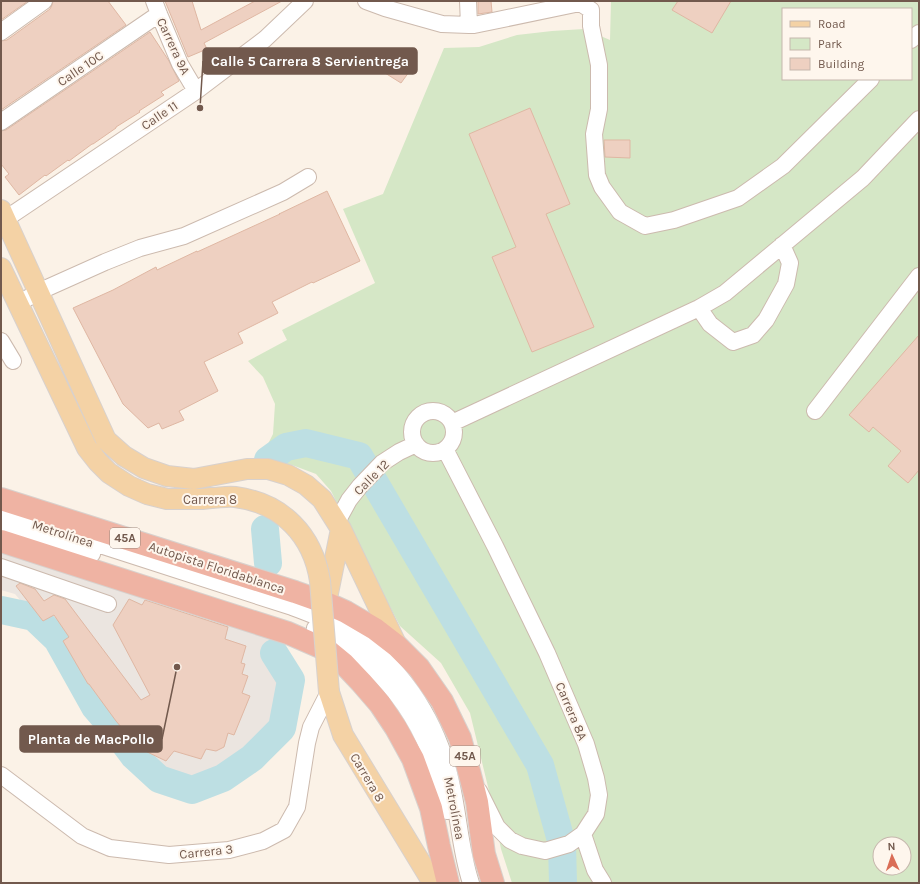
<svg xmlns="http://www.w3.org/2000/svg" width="920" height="884" viewBox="0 0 920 884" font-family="Karla,sans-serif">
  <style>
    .industrial { fill: #ebe5e0 }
    .green { fill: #d5e7c6; fill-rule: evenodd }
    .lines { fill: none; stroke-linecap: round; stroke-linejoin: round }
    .river { stroke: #bddfe3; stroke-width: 28 }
    .building { fill: #eed0c1; stroke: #dfb7a3 }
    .minor-casing { stroke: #ccbaae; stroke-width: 18 }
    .major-casing { stroke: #d8d1cd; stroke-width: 22 }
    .highway-casing { stroke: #d8d1cd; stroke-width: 24 }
    .minor { stroke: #fff; stroke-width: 16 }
    .major { stroke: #f4d2a5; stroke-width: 20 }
    .highway { stroke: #efb3a3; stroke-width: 22 }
    .major-bridge-casing { stroke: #d8d1cd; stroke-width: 22; stroke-linecap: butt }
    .major-bridge { stroke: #f4d2a5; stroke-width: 20 }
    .labels { text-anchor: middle; stroke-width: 4; stroke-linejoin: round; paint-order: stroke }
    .shield { fill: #fef6ed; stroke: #9c887d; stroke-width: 1 }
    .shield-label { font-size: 12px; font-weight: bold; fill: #72594d }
    .street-label { font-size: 13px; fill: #72594d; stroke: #fef6ed }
    .leader { fill: none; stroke: #72594d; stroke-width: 1.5 }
    .callout-dot { fill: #72594d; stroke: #fef6ed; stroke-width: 1.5 }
    .callout { fill: #72594d; stroke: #72594d; stroke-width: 1.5 }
    .callout-label { font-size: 14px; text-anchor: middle; font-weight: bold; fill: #fff }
  </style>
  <rect width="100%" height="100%" fill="#fbf2e7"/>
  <path class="industrial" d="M1,550L272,637L274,653L291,680L282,728L252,758L223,778L192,790L159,779L134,756L113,728L95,707L57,639L36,619L15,594L1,590Z"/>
  <path class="green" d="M611,1H919V883H512L501,849L490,795L470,713L441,663L400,626L371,571L331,491L316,474L292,465L261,458L273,434L275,404L263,377L248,361L287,340L282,330L375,283L343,209L383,194L444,48L479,47L517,35L552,31L584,29L610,40ZM783,9H911V79H783ZM880,844H904V868H880Z"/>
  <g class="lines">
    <path class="river" d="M268,460L286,447L306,443L359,456L540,765L562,844L563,883
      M265,529L268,563
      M1,610L34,617L36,619L57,639L95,707L113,728L134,756L159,779L192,790L223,778L252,758L282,728L291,680L274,653"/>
  </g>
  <path class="building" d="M1,1H28L1,20Z
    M53,1H108L126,25L1,110V41L7,40L50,9L52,5Z
    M165,1H192L201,30L255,1H282L204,43L207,49L188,57Z
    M478,1H491L492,12L478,14Z
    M678,1H731L712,33L672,10Z
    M150,32L169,61L179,81L161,92L164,95L139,111L140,112L116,127V128L93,144H92L69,161L68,160L46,176L45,175L19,195L5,177L9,174L1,164V131L6,130Z
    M401,50L417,61L401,83L385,73Z
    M530,108L570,204L546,214L594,327L532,352L492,257L516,247L469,134Z
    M604,140H630V158L605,157Z
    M327,191L360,261L313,283L312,282L272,302L278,313L238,333L243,343L204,362L218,391L179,411L184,420L162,429L159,423L148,428L123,404L73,308L113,290L156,267L157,270L197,251V252L280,214H279Z
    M919,335V470L908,483L888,466L901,451L873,427L869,432L849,415Z
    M20,583L35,589L44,601L54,595L65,599L141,700L150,695L113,625L129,599L142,605L145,600L228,627L225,639L246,646L241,663L245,664L242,674L248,676L242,693L250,696L234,735L228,733L224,747L216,751L206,749L201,759L174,751L166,761L139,748L116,721L89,684H88L63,641L69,637L54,615L43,621L16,586Z"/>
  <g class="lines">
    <defs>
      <path id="minor" d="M154,1L159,14L180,64L196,91
        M366,1L385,8L442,24L469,25H474L580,3L591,10V26L599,65V109L594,134L597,175L602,187L620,212L645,226L674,220L738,198L783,166L871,79
        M468,1L469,25
        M1,32L44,1
        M911,40L919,33
        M1,122L159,14
        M1,222L196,91L265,39L305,1
        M18,303L47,288L105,262L140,248L184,236L283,192L308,177
        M699,308L710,324L733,342L753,335L766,320L786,284L790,263L782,245
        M1,341L13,361
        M815,411L919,276
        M412 432a21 21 0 1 1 42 0a21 21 0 1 1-42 0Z
        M452,423L699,308L725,293L863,178L919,119
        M445,449L495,546L547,653L586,744L596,778L599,795L596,814L583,834L569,844L545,851L522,846L510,840L497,827L479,791
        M1,513L292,607C303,611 313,615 323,619C329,621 335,623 340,626C398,659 437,718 451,782C459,816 460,850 471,883
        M337,522L349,500L360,486L382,463L399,452L416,444
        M1,526L92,554
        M1,567L108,604
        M315,628C320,630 326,632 332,635C342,641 352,649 361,657C388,680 409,707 424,739C434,761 440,787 447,811
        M1,775L82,836L110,848L169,855L229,850L263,841L284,830L297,807L307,743L311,727L329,692
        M583,834L595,870L603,883"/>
      <path id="major" d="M1,210L106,440L124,456L144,468L167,476L194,479L247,469H268L288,475L306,485L322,499L341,529L397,646
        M1,268L87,448L98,462L109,473L129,486L147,494L167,499H202L211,498
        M326,603L341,529
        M329,692L343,735L433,883"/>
      <path id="highway" d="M1,499L295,592L326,603L346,612L375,629L397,646L419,668L442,701L460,738L469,771L477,802L484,854L493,883
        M1,541L288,633L327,650L344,664L361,682L380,704L396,728L413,759L431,808L439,846L448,883"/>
    </defs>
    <use href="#minor" class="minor-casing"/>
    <use href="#major" class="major-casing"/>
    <use href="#highway" class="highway-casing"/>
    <use href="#minor" class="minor"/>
    <use href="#major" class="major"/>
    <use href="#highway" class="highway"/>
    <defs>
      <path id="major-bridge" d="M211,498C218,498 227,496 235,497C282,503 313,535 320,581L329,692"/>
    </defs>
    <use href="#major-bridge" class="major-bridge-casing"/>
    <use href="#major-bridge" class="major-bridge"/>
  </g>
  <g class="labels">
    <g class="shield">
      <rect x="110" y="528" width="30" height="20" rx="3"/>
      <rect x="450" y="746" width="30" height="20" rx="3"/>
    </g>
    <g class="shield-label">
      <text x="125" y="542">45A</text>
      <text x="465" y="760">45A</text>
    </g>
    <g class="street-label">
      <text transform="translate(174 46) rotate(65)" y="5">Carrera 9A</text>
      <text transform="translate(80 68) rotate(-34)" y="5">Calle 10C</text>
      <text transform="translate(159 115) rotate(-34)" y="5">Calle 11</text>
      <text transform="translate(371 477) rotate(-45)" y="5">Calle 12</text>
      <text x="210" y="504">Carrera 8</text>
      <text transform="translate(63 533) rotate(18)" y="5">Metrolínea</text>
      <text transform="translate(217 567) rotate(18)" y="5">Autopista Floridablanca</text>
      <text transform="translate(572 711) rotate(67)" y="5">Carrera 8A</text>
      <text transform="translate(368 777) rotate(59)" y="5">Carrera 8</text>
      <text transform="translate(455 808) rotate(79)" y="5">Metrolínea</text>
      <text transform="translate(206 851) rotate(-6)" y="5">Carrera 3</text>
    </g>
  </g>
  <path class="leader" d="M200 108L203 61M177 667L162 739"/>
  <g class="callout-dot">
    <circle cx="200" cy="108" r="4"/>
    <circle cx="177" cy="667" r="4"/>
  </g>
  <g class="callout">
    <rect x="203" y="48" width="214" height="26" rx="4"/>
    <rect x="20" y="726" width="142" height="26" rx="4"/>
  </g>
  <g class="callout-label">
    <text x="310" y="66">Calle 5 Carrera 8 Servientrega</text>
    <text x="91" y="744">Planta de MacPollo</text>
  </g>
  <rect width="920" height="884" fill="none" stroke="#72594d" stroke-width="4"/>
  <rect x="782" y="8" width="130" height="72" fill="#fef6ed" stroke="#c6b7ad"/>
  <rect x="790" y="21" width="20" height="6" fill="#f4d2a5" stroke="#c6b7ad"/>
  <text x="818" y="28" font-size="12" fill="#72594d">Road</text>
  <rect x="790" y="38" width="20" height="12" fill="#d5e7c6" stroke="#c6b7ad"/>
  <text x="818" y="48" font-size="12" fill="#72594d">Park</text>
  <rect x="790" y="58" width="20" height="12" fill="#eed0c1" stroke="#c6b7ad"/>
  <text x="818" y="68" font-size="12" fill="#72594d">Building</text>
  <g transform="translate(892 856) rotate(357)"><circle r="19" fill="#fef6ed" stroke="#c6b7ad"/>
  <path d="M0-3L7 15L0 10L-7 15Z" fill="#da6d56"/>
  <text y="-6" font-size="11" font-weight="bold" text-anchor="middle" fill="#72594d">N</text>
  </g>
</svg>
